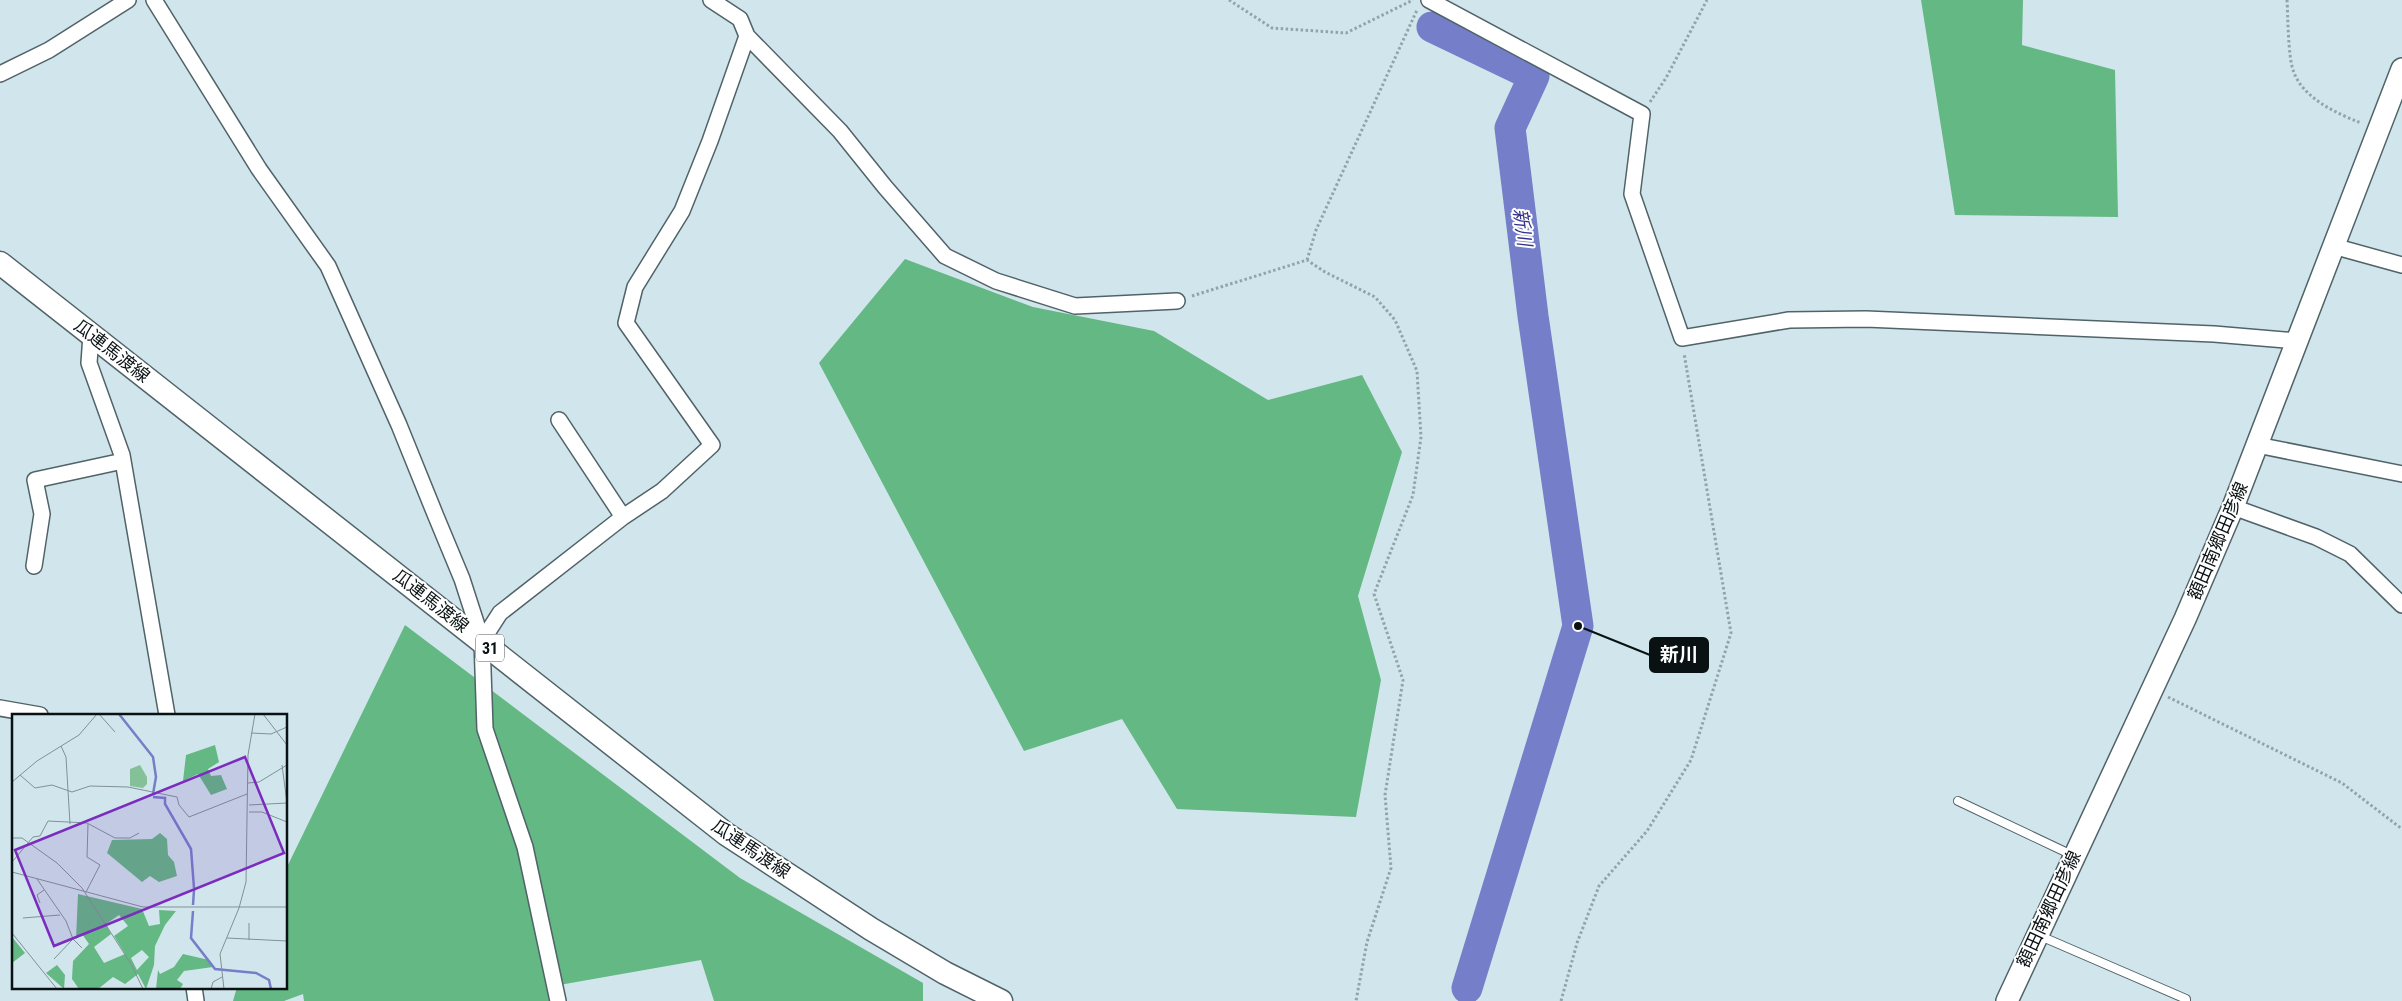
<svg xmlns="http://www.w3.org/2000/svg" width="2402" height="1001" viewBox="0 0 2402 1001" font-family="'Roboto Condensed','Noto Sans JP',sans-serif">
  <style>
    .forest { fill: #63b883 }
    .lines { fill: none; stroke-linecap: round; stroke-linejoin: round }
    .river { stroke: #757ec9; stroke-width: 31 }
    .lane-casing { stroke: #506368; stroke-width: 10 }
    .street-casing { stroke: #506368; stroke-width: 18 }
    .secondary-casing { stroke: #506368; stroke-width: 24 }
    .primary-casing { stroke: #506368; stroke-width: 25 }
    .path { stroke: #93a4a9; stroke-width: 3; stroke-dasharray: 2.5 2.5; stroke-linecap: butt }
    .lane { stroke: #fff; stroke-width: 8 }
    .street { stroke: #fff; stroke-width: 15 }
    .secondary { stroke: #fff; stroke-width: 21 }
    .primary { stroke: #fff; stroke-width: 22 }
    .labels { text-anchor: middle; stroke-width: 4; stroke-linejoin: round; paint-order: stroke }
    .shield { fill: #fff; stroke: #53585a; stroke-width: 1 }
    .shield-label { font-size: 16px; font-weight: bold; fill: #091113 }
    .street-label { font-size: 18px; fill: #091113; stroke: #fff }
    .water-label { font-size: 19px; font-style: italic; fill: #33328c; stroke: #fff }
    .inset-river { fill: none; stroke: #757ec9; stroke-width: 2.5 }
    .inset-road { fill: none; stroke: #819195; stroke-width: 1 }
    .view { fill: #7b2cbf; fill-opacity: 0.15; stroke: #7b2cbf; stroke-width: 2.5 }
    .inset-edge { fill: none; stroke: #091113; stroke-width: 2.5 }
    .leader { fill: none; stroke: #091113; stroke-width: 2 }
    .callout-dot { fill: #091113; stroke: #fff; stroke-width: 2 }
    .callout { fill: #091113; stroke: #091113; stroke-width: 2 }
    .callout-label { font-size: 19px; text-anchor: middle; font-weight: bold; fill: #fff }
  </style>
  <rect width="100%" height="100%" fill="#d1e6ec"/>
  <path class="forest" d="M1921,0H2023L2022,45L2115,70L2118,217L1955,215Z
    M905,259L1033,307L1154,331L1268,400L1362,375L1402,452L1358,596L1381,680L1356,817L1177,809L1122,719L1024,751L819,363Z
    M405,625L740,878L923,983V1001H714L701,960L548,987L549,1001H304L303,994L284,1001H233L237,987H286V869Z"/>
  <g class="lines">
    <path class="river" d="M1432,27L1534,76L1510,128L1533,316L1578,626L1467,988"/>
    <defs>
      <path id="lane" d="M1958,801L2072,855
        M2038,935L2186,999V1001"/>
      <path id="street" d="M154,0L259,169L328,266L399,425L435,514L462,579L482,641L485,729L525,847L558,1001
        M711,0L740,19L747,36L840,131L885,187L945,256L996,281L1075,306L1177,301
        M1429,0L1642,114L1632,194L1682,338L1789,320L1866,319L2214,334L2297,341
        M0,74L49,50L128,0
        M2333,246L2402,265
        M91,335L89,363L122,455L167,715
        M559,420L623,517
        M2257,445L2402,474
        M2233,507L2316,537L2350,554L2402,605
        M34,566L42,514L35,480L123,461
        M482,641L500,613L623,517L662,491L712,445L626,323L635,287L682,211L710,141L747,36
        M0,708L40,715
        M194,987L196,1001"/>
      <path id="secondary" d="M2007,1001L2185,619L2233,507L2402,69"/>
      <path id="primary" d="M0,263L726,834L871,929L945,973L1001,1001"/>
    </defs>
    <use href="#lane" class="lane-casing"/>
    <use href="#street" class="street-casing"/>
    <use href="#secondary" class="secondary-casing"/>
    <use href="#primary" class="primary-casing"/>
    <path class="path" d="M1229,0L1272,28L1346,33L1413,0
      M2287,0C2288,17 2288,55 2293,70C2302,98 2336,113 2361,123
      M1650,102L1666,78L1707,0
      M1307,260L1316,230L1417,10
      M1192,296L1307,260L1325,272L1375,297L1395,320L1417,371L1421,437L1413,495L1374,594L1403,680L1385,795L1391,868L1367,942L1356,1001
      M2168,697L2342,783L2402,829
      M1561,1001L1577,943L1599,886L1647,831L1691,760L1731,633L1684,353"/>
    <use href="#lane" class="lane"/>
    <use href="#street" class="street"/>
    <use href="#secondary" class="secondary"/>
    <use href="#primary" class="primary"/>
  </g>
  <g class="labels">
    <rect class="shield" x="476" y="634.5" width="28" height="27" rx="4"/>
    <g class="shield-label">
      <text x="490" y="654">31</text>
    </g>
    <g class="street-label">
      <text transform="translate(112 351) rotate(38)" y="6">瓜連馬渡線</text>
      <text transform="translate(2218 541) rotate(-67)" y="6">額田南郷田彦線</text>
      <text transform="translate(431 601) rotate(38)" y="6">瓜連馬渡線</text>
      <text transform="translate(751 849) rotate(34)" y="6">瓜連馬渡線</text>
      <text transform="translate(2049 909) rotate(-65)" y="6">額田南郷田彦線</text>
    </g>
    <g class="water-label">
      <text transform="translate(1523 227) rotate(82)" y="7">新川</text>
    </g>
  </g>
  <g transform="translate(12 714)">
    <rect width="275" height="275" fill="#d1e6ec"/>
    <path d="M128,51L135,63V70L131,74L118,72V55Z" fill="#84c198"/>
    <path d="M203,31L207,48L196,55L199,62L209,61L215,75L199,81L186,60L171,67L174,41ZM148,119L155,125L156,141L162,148L165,162L147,168L138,162L130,168L95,139L100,126L140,125ZM66,180L130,195L137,212L148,210L147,196L164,197L153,211L143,232L142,251L134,275L126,260L113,270L101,263L86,275H67L60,265L61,247L77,230L70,220L64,225ZM107,201L116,212L102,222L113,240L92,249L82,233L99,220L94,210ZM130,236L137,243L125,256L119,244ZM0,223L13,239L0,249ZM171,240L197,246L201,253L172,257L165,266L171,270L168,275H144L146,256L148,260L162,253ZM45,251L53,261L52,275L34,259Z" fill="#63b883" fill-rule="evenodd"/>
    <path class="inset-river" d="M107,0L141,43L144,63L141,80M141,83L153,84V90L179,135L182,174M181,191L182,176M181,197L179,224L203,255L244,259L257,266L259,275"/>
    <path class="inset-road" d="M87,0L103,18M251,0L275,31M239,19L259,20L275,13M49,32L54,43L58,110M8,61L23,74L40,71L60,78L78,72L116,73L165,83L167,91L177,103L235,80M0,68L25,47L67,21L85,0M236,69L247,68L275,51M237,91L275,89L270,51M237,98H250L275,108M0,124H10L45,149L70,174L119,250L131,275M0,148L21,123L28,122L36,107L75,109L103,124H118L127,119M0,158L131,193H275M25,165L54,207L61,225L70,234M74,178L88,151L75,143L76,110M28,189L25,181L32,176M11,204L48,201M237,209V226M0,219L45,275M215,224L275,227M42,245L61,225M199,275L201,268L210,263M212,275L208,240L227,194L234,168L236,41L243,0"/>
    <path class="view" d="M233,43L272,139L42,232L3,136Z"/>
    <rect width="275" height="275" class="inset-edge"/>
  </g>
  <path class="leader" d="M1578 626L1650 655"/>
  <circle class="callout-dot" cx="1578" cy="626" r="5"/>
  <rect class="callout" x="1650" y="638" width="58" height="34" rx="5"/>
  <g class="callout-label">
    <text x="1679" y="661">新川</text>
  </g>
</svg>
